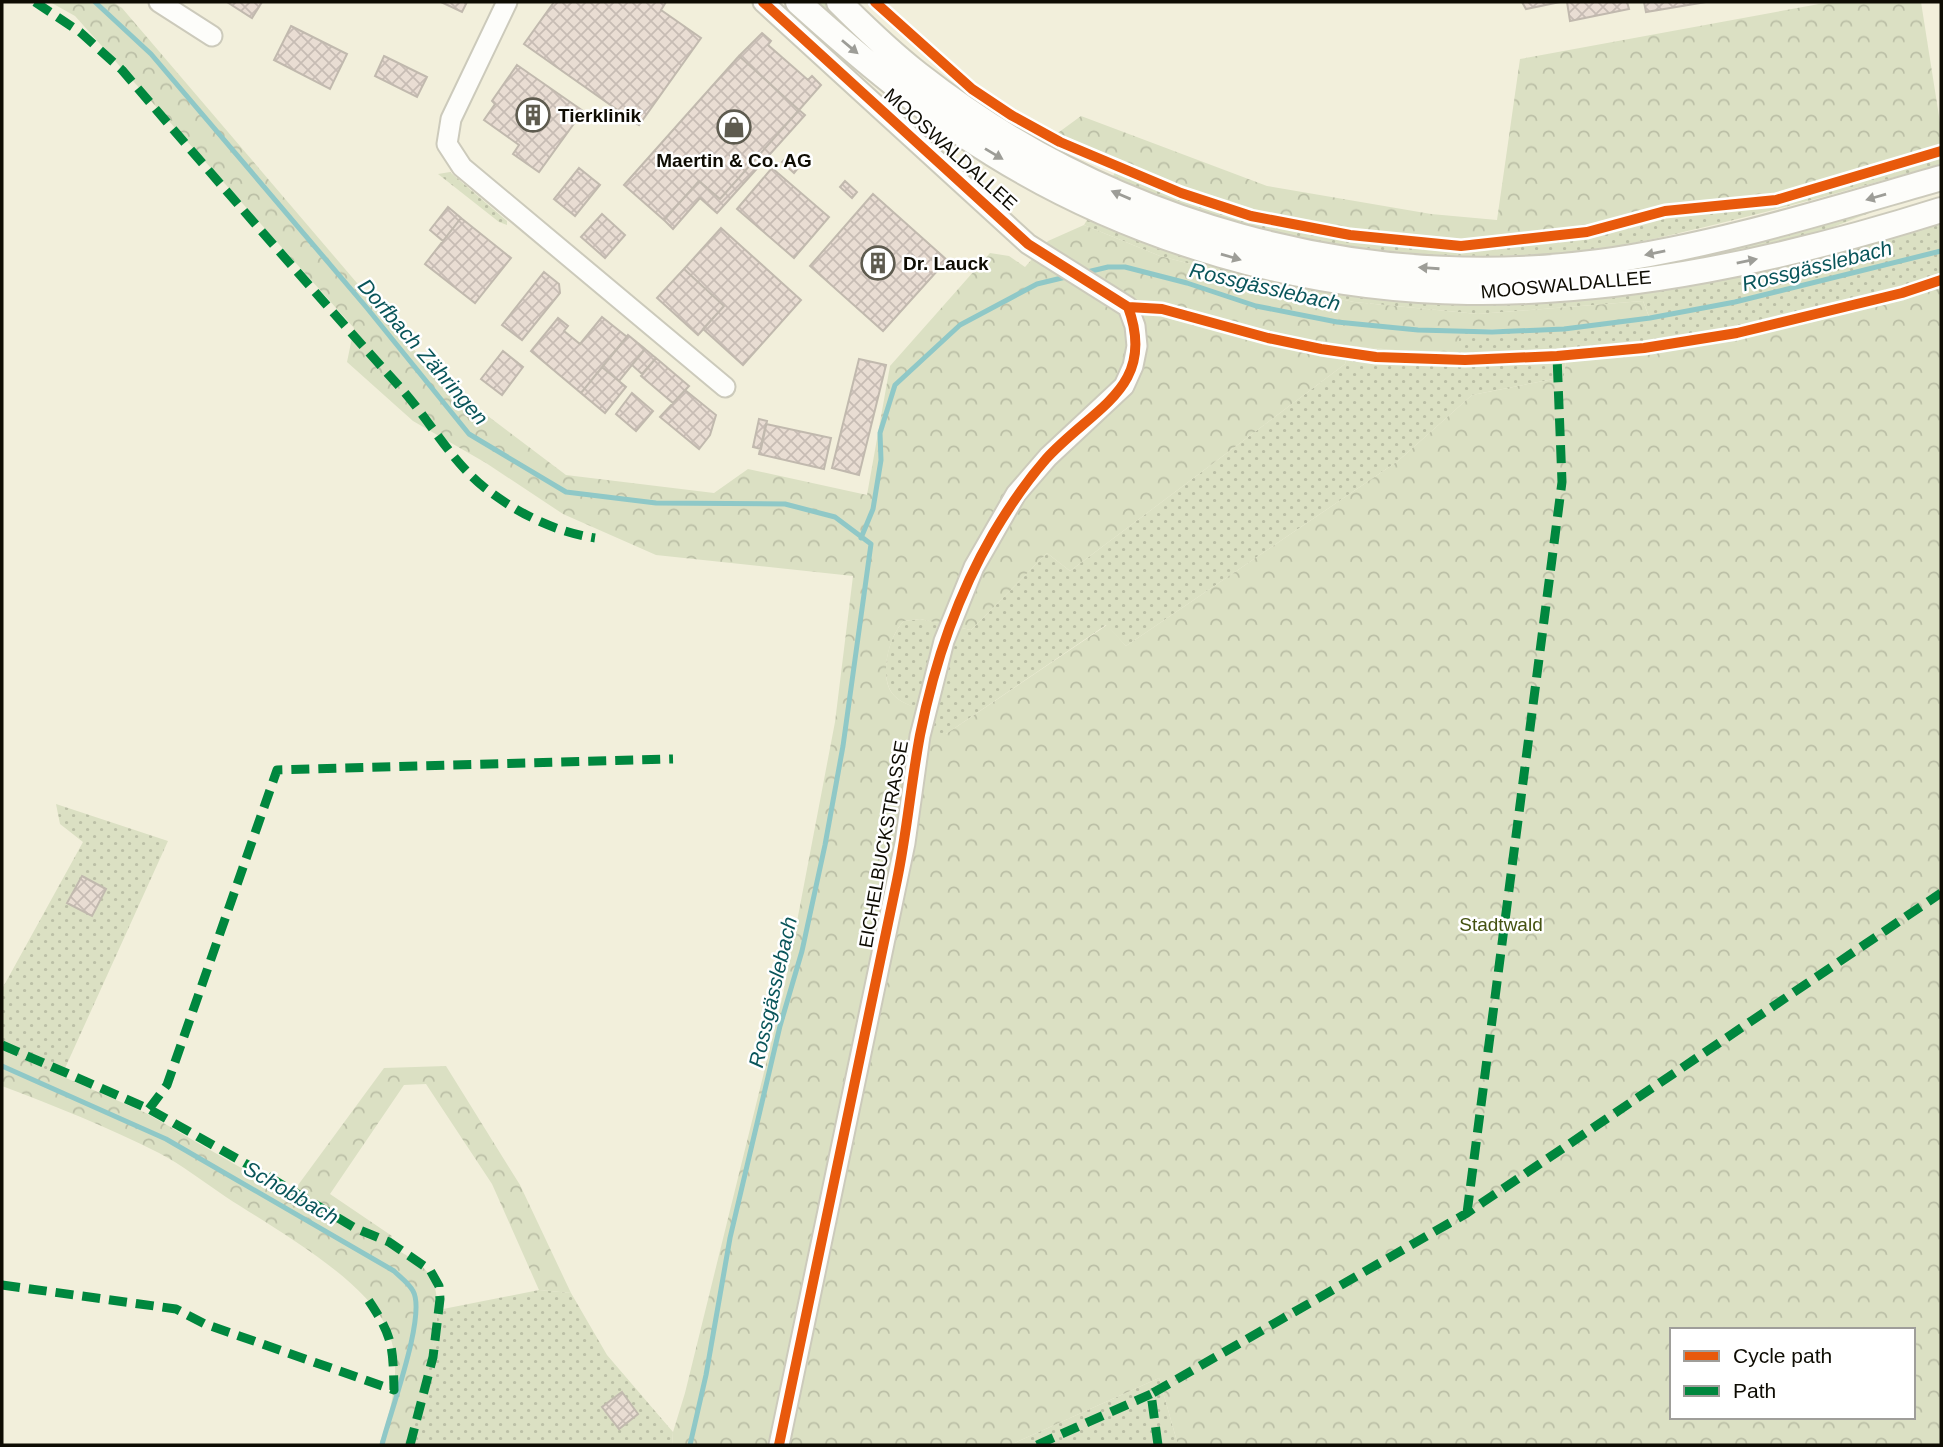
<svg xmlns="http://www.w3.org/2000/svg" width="1943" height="1447" viewBox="0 0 1943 1447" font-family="Helvetica,sans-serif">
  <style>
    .grass { fill: url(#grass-dots) }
    .forest { fill: url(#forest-crowns); fill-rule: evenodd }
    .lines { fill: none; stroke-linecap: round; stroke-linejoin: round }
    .stream { stroke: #8fc8c7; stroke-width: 5 }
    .building { fill: url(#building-cross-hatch); stroke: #c1b9ae; stroke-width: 2 }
    .minor-casing { stroke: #cccabb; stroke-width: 23 }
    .major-casing { stroke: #cccabb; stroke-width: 28 }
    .minor { stroke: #fdfdfa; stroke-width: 19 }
    .major { stroke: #fdfdfa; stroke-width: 24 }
    .quiet { stroke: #00873e; stroke-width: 9; stroke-dasharray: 18 9; stroke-linecap: butt }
    .cycleway-casing { stroke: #fff; stroke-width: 15 }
    .cycleway { stroke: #e8590c; stroke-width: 10 }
    .oneway { fill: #9d9d97 }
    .labels { text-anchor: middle; stroke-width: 5; stroke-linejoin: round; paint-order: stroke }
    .poi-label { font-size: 19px; font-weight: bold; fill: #0e0c03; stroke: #fff; text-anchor: start }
    .street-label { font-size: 19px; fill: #0e0c03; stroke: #fff }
    .park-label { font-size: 19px; fill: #445211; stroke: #fff }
    .water-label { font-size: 21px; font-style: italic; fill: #09555a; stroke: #fff }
  </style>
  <defs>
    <pattern id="grass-dots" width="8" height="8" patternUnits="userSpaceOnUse" patternTransform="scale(1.75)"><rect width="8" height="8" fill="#dbe0c3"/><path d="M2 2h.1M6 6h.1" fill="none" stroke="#bbbfa6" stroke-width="1.8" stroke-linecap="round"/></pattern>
    <pattern id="forest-crowns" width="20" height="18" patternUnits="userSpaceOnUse" patternTransform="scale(1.75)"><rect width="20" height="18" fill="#dbe0c3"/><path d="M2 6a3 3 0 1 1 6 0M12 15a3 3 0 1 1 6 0" fill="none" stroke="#bbbfa6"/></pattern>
    <pattern id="building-cross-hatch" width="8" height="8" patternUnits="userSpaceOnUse" patternTransform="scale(1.75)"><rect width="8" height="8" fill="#e9ddd3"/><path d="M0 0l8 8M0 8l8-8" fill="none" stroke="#c7bcb4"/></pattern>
  </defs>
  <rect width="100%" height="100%" fill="#f2efdb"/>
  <path class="grass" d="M812,2H824C1007,190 1272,292 1535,276C1674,267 1809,224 1941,184V190C1920,197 1898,202 1877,210C1848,221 1821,233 1791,240C1765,247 1739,250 1713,255C1624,272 1531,285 1440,280C1193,266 992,169 812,2Z
    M1941,147V164C1867,185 1792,206 1717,224C1679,233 1641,243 1603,248C1472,266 1338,253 1211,215C1177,205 1145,190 1113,176L1120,164L1253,213L1584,229L1656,207L1780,193Z
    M450,172L507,221V225L499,222L438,174Z
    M1091,213L1525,297L1941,219V286L1739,338L1643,354L1566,360L1564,377L1472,395L1398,461L1126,646L1106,625L946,734H910L915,708C907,704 898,701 892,693C879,675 889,635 904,621L920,619L971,630L1047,553L1070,571L1345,364L1350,346L1395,350L1457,352L1459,333L1564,330L1650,319L1643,301L1478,314L1354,302L1256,281L1160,256L1084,225Z
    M56,804L168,841L61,1077L2,1050V989L83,842L60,824Z
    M539,1290L571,1293L607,1355L673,1432L672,1445H406L434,1342L438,1310Z
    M1159,1378L1178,1445H1010Z"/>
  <path class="forest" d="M50,2H113L122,8L439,379L566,475L714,493L748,469L867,495L890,366L990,253L1009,256L1025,267L1048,241L1084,225L1160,256L1256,281L1354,302L1478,314L1643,301L1649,317L1564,328L1460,330L1458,352L1395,350L1350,346L1345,364L1070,571L1047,553L971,630L920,619L904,621C889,635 879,676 892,693C898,701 907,704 916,708L911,734H946L1107,625L1126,646L1398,461L1472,395L1564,377L1566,360L1643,354L1739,338L1941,286V1445H1178L1159,1378L1010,1445H672L673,1432L685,1393L783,995L835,722L853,576L656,555L563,514L486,463L413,421L347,362L354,328L75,16ZM1672,1330H1913V1417H1672Z
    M1830,2H1921L1941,129V147L1780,193L1656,207L1584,229L1462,241L1352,231L1253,213L1120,164L1055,135L1081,116L1267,186L1431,214L1497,220L1520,59Z
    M2,1050L146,1113L290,1196L384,1068L446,1066L520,1185L571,1293L539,1290L492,1184L426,1084L404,1085L330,1194L392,1236L389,1244C401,1253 419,1261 428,1273C454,1306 418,1404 407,1442L406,1445H379C392,1409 404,1364 386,1326C362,1277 272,1227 226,1197C204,1182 182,1165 159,1153C108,1127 55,1106 2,1086Z"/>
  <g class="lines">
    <path class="stream" d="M95,2L151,54L367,308L469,434L566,492L656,503L785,504L835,517L871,544L843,746L825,845L802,951L780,1026L730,1238L706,1375L690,1445
      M1083,273L1108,267H1125L1187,283L1256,306L1337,322L1418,330L1492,332L1564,329L1650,318L1735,302L1941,251
      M861,538L873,509L881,460L880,433L895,385L960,325L1037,284L1070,276
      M2,1066L166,1139L394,1271C400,1277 409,1283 413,1291C427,1315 389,1415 382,1445"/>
  </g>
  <path class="building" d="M227,2H262L252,18Z
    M441,2H467L462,12Z
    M554,2H666L661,10L701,38L639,125L524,44Z
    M1522,2H1560L1526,9Z
    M1567,2H1627L1629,9L1570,21Z
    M1644,2H1706L1646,12Z
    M291,26L347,54L330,89L274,60Z
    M762,33L771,41L768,45L808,80L812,76L821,85L799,110L739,56Z
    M384,56L427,77L417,97L375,76Z
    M739,56L799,110L720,199L699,181L664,220L624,185Z
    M517,65L583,111L539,172L513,154L519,145L484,120L495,104L492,101Z
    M799,110L805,115L717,213L700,198L673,229L664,220L699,181L720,199Z
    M787,157L799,167L794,173L782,162Z
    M579,168L600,185L575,216L554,199Z
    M772,168L829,217L794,258L737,209Z
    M845,181L857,192L852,198L840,187Z
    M873,194L947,260L883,331L810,266Z
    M448,207L461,218L443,241L430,230Z
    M602,214L625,235L605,258L581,237Z
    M461,218L511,258L475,303L425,264Z
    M721,228L801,300L743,365L703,329L724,306L684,269Z
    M684,269L724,306L698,335L657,298Z
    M544,272L559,284L560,293L522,340L502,325Z
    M602,317L627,337L581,393L531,351L558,318L568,326L564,331L580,344Z
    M628,335L645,349L619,381L602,367Z
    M645,349L656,358L642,374L632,365Z
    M503,351L523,367L502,395L481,379Z
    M656,358L689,386L673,403L641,376Z
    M859,359L886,365L859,475L832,468Z
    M602,367L626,387L605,413L581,393Z
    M685,390L716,415L710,435L699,449L660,417Z
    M632,393L653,411L636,431L616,414Z
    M759,419L767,421L761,449L753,447Z
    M766,424L831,438L824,469L759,454Z
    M82,876L106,889L92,916L67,903Z
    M622,1392L638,1414L619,1429L602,1407Z"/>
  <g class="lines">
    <defs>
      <path id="minor" d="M159,2L212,36
        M507,2L451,119L447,144L462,167L725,387
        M763,2L1028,244L1128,307L1135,326L1137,346L1133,366L1124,386L1048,457L1016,494L974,567L944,641L920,736L905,843L779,1445"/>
      <path id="major" d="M798,2C859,57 923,111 993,154C1133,241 1303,290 1468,292C1628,294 1789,258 1941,210
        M839,2C864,27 890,52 918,74C1109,224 1359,294 1600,262C1716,246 1829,210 1941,178"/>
    </defs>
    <use href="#minor" class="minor-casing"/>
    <use href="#major" class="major-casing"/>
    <use href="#minor" class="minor"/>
    <use href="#major" class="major"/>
    <path class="quiet" d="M35,2L80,32L122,70C213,176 305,282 399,386C429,419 450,460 485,488C517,513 555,532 595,538
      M2,1045L149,1109L257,1170L355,1228L389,1242L430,1270L439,1286L440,1299L433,1357L410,1445
      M149,1109L167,1085L277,770L673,759
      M1467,1213L1562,482L1557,356
      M2,1285L176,1309L205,1324L394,1390C393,1342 392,1335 365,1295
      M1037,1445L1151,1394
      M1158,1445L1151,1394L1467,1213L1941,893"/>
    <defs>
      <path id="cycleway" d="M763,2L1028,244L1128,307L1162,309L1268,338L1321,349L1376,357L1465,360L1557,356L1644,348L1737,333L1902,293L1941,280
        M875,2L972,89L1011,115L1060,142L1181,193L1251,216L1350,235L1461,246L1587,232L1665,211L1776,200L1941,151
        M779,1445C818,1257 858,1069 897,880C907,832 911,783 920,735C934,664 957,596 993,534C1009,507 1025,483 1046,459C1092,408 1158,388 1128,307"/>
    </defs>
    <use href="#cycleway" class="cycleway-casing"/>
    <use href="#cycleway" class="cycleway"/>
  </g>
  <defs><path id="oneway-solid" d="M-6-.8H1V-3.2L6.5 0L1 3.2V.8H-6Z" transform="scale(1.75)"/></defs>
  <g class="oneway">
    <use href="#oneway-solid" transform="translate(850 47) rotate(40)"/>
    <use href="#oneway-solid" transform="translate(994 154) rotate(31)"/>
    <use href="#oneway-solid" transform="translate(1121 195) rotate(-157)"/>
    <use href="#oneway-solid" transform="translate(1876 197) rotate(164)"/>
    <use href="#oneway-solid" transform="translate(1655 253) rotate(168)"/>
    <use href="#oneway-solid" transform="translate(1231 257) rotate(16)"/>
    <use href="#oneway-solid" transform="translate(1747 261) rotate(-11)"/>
    <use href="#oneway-solid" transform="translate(1429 268) rotate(-176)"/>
  </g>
  <defs>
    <symbol id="building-ring" viewBox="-11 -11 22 22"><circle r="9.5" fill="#fff" stroke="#5e5b4f" stroke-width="1.5"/><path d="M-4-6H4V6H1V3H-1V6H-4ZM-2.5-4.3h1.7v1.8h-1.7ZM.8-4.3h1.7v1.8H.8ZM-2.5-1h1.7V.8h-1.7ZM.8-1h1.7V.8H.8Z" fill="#5e5b4f"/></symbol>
    <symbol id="shop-ring" viewBox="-11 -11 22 22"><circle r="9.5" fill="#fff" stroke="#5e5b4f" stroke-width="1.5"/><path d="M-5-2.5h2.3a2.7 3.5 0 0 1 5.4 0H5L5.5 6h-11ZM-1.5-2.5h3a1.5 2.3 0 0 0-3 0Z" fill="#5e5b4f"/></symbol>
  </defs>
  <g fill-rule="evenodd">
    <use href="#building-ring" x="514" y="96" width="38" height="38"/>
    <use href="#shop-ring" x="715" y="108" width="38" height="38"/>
    <use href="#building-ring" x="859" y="244" width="38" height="38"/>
  </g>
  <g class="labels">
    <g class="poi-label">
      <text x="558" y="122">Tierklinik</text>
      <text x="734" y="167" text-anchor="middle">Maertin &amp; Co. AG</text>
      <text x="903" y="270">Dr. Lauck</text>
    </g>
    <g class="street-label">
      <text transform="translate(951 149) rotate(42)" y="7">MOOSWALDALLEE</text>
      <text transform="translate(1566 284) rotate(-5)" y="7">MOOSWALDALLEE</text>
      <text transform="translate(883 844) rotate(-80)" y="7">EICHELBUCKSTRASSE</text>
    </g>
    <g class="park-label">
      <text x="1501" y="931">Stadtwald</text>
    </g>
    <g class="water-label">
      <text transform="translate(1817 266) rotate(-14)" y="7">Rossgässlebach</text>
      <text transform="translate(1265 287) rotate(13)" y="7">Rossgässlebach</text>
      <text transform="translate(423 352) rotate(49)" y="7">Dorfbach Zähringen</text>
      <text transform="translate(773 992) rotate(-77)" y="7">Rossgässlebach</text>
      <text transform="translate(291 1193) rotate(30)" y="7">Schobbach</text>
    </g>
  </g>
  <rect width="1943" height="1447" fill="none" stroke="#0e0c03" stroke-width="7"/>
  <rect x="1670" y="1328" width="245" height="91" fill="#ffffff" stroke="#9f9e9a" stroke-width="2"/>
  <rect x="1684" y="1351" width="35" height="10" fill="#e8590c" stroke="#9f9e9a" stroke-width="2"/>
  <text x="1733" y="1363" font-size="21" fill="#0e0c03">Cycle path</text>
  <rect x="1684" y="1386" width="35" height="10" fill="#00873e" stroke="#9f9e9a" stroke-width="2"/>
  <text x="1733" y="1398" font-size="21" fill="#0e0c03">Path</text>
</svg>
